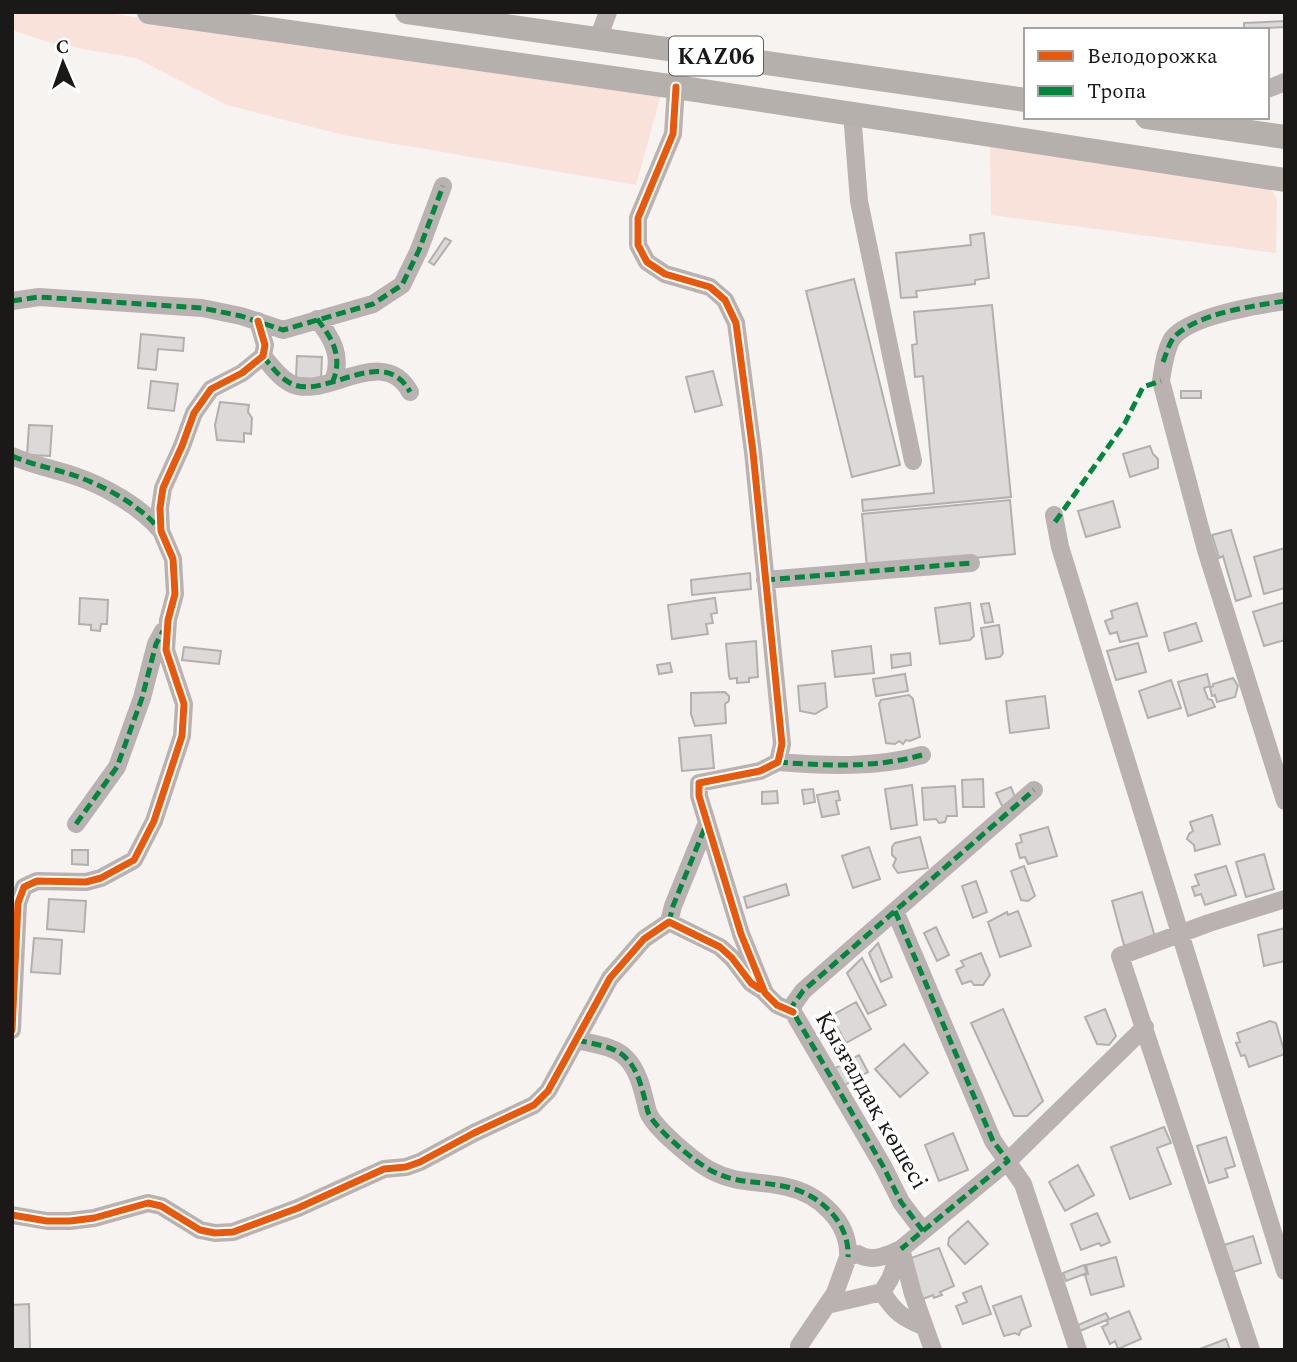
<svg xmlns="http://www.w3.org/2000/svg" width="1297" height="1362" viewBox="0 0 1297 1362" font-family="Spectral,serif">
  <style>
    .green { fill: #f8e2d9 }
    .building { fill: #dcd9d8; stroke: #b2b0af; stroke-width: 2 }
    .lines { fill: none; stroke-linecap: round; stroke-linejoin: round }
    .minor { stroke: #b9b2b0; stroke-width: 18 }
    .highway { stroke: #b6b0ad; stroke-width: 24 }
    .quiet { stroke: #00873e; stroke-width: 5; stroke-dasharray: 10 5; stroke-linecap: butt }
    .cycleway-casing { stroke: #fff; stroke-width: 11 }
    .cycleway { stroke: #e8590c; stroke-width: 7 }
    .labels { text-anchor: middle; stroke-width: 7; stroke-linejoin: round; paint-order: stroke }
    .shield { fill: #fff; stroke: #5f5e5d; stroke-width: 2 }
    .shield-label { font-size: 23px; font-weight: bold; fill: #1b1918 }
    .street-label { font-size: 24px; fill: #1b1918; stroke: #fff }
  </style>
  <rect width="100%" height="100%" fill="#f6f3f1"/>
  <path class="green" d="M12,12H100L662,91L636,185L343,135L227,105L136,58L55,44L12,30Z
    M990,142L1269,186L1277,198L1276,253L991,215Z"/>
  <path class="building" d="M1285,21V27L1244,29V23Z
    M984,233L989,278L975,280V284L916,291L917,297L901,298L896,253L971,245L970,235Z
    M445,238L451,241L434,265L429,262Z
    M854,279L900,465L852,477L806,291Z
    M992,305L1011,497L863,511L862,500L934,493L923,376L915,377L912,345L917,344L914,312Z
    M141,334L184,338L183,351L158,349L156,370L138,368Z
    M297,356L322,357L321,379L296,378Z
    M713,371L722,405L695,412L686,377Z
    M151,381L178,384L174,411L148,408Z
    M1181,391H1201V398H1181Z
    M220,402L249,405L248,412L252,418L251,434L244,433V442L217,440L215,425Z
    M29,425L52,426L50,456L27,455Z
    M1150,446L1153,454L1158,459V468L1130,477L1123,454Z
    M1010,500L1015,554L867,568L862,514Z
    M1113,501L1120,527L1086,537L1078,511Z
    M1231,530L1251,596L1236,601L1223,556L1219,558L1212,535Z
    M1285,548V588L1264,594L1254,557Z
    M750,573L751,589L692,595L691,580Z
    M80,598L108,600L107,624H101L100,631L91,630V625L79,624Z
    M715,598L717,613L711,614L713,623L706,624L708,634L672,639L668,605Z
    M1285,602V640L1264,646L1253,612Z
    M970,603L974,636L970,640L940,644L935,608Z
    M989,603L993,622L985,623L981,604Z
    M1137,603L1147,636L1120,642L1117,632L1110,634L1105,621L1113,618L1111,611Z
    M1196,623L1202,641L1169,651L1164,633Z
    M999,625L1003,653L1000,657L986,659L981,628Z
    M756,641L758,677L749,678V682L737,683V678L730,679L729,676L726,644Z
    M1138,643L1146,672L1116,680L1107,651Z
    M871,646L874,673L835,677L832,651Z
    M184,647L221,651L219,664L182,660Z
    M910,653L911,665L892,668L891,655Z
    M670,663L672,672L659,674L657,665Z
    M905,674L908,691L876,696L873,679Z
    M1207,674L1210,686L1204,688L1208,699L1212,700L1215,707L1188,716L1178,682Z
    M1233,678L1238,686L1235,697L1217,702L1215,695L1212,696L1210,688L1213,686V684Z
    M1171,680L1181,708L1148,718L1139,691Z
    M825,683L827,707L815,714L800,711L798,686Z
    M725,692L729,696V701L725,704L726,723L695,726L691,714V693Z
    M909,695L913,699L920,737L910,741L906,740L903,744L899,741L895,744L886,743L879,704L881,700Z
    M1045,696L1049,728L1010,733L1006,701Z
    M711,735L714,768L682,771L679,738Z
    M983,779L984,807H963L962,780Z
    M912,785L917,825L891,829L885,789Z
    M955,786L957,816H947L945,822L939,823L936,819L924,820L922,788Z
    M1011,787L1016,800L1002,806L996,793Z
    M813,789L815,802L804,804L802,790Z
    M777,791L778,803L762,804V792Z
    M838,791L840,800L836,801L839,814L822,817L817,795Z
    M1212,815L1220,844L1195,851L1194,845L1187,839L1189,834L1193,831L1190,822Z
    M1048,827L1057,856L1028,864L1025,857L1020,858L1016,844L1022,842L1020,835Z
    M920,837L928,868L898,873L893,866L896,859L892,855V847L895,843Z
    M869,847L880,879L853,888L842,856Z
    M72,850H88V865L72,864Z
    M1264,854L1274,889L1246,897L1236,862Z
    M1024,866L1035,896L1028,901L1021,900L1011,871Z
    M1226,866L1236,895L1205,905L1201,894L1195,896L1192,887L1199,885L1195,875Z
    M976,881L987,912L973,918L962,886Z
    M786,884L789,895L747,908L744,897Z
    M1142,892L1155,937L1142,947L1124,945L1112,901Z
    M49,899L86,901L84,932L47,929Z
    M1018,911L1031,946L1000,957L988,922L1007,912L1008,915Z
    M936,927L949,955L937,961L924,933Z
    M1285,928V961L1264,966L1258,935Z
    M34,938L62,940L60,974L31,972Z
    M878,943L892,977L881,982L869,953Z
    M981,953L990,975L983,985H974L971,981L962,984L956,970L964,966L961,961Z
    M862,958L886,1005L868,1014L847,973Z
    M856,1002L871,1029L846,1043L831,1016Z
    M1003,1009L1043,1101L1027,1116H1014L971,1023Z
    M1105,1009L1116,1036L1109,1045L1097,1044L1085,1017Z
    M1270,1021L1276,1023L1285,1054L1249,1067L1245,1055L1241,1056L1236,1043L1240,1042L1237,1033Z
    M904,1044L928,1073L900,1097L875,1069Z
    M859,1055L868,1072L843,1086L834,1069Z
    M1164,1127L1171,1143L1157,1148L1171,1184L1130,1199L1111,1147Z
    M953,1133L968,1170L939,1181L925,1145Z
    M1226,1137L1235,1166L1225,1169L1228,1177L1209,1183L1197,1146Z
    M1078,1165L1094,1195L1065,1211L1049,1182Z
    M1097,1213L1110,1242L1101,1246L1099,1243L1081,1250L1071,1224Z
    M968,1221L988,1244L965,1264L948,1245L949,1238Z
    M1253,1236L1261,1263L1233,1272L1224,1245Z
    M939,1248L954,1286L940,1292L942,1295L934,1298L933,1295L923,1299L908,1259Z
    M1116,1257L1124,1286L1091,1295L1085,1275L1088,1274L1086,1265Z
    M1084,1265L1087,1273L1066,1281L1063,1273Z
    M981,1286L991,1314L963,1324L956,1306L967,1302L963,1293Z
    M1021,1296L1031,1326L1021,1330L1019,1335L1015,1333L1004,1336L993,1306Z
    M29,1304L30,1350H12V1305Z
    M1129,1311L1141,1339L1118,1349L1115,1341L1110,1344L1102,1327L1108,1324L1107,1320Z
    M1106,1313L1109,1319L1080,1331L1078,1325Z
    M1226,1339L1230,1350H1197Z"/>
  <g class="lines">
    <path class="minor" d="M598,39L608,12
      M676,87L673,134L638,218V245L647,262L665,274L710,287L725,300L736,323L753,452L782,744L778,762L760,771L699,783V796L741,934L765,993L777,1005L793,1012
      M1267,89L1285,82
      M852,113L859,201L913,461
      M12,301L39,297L202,308L241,316L283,330L373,304L402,285L419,250L443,186
      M1285,301C1258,305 1188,316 1172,339C1165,351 1163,368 1161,381L1206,550L1285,801
      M317,319C332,338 343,356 333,381
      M263,356C271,366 279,377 290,383C324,402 383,342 410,392
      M12,456C32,465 54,469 75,476C105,486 141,507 161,531
      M1054,515L1060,547L1285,1271
      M765,580L971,563
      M778,762C825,766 877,768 922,755
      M76,824L117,767L142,698L156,644L163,631
      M895,911L993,1141L1023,1184L1078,1350
      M669,922L673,906L706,825
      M12,1030L18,903L24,887L37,881L86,882L101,878L134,860L154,821L182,736L184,704L166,650L168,620L175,594L173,559L161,531L160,508L163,488L182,446L194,413L211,389L242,373L263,356L265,345L258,321
      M577,1040C593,1044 615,1046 626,1058C640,1072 643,1094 648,1112C654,1128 694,1161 710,1170C738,1185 757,1180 787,1187C819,1194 850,1222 848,1257
      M12,1215L47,1221H70L94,1218L148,1203L161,1206L200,1230L215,1233L233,1232L298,1208L384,1169L406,1167L420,1162L474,1133L534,1105L548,1091L610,978L644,939L669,922L720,947L732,958L751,983L760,989
      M923,1231L901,1202L883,1166L793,1012V1005L803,991L1034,790
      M901,1249L913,1294L933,1350
      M882,1292C895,1313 903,1318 925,1327
      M827,1305L882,1292L890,1279L901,1249
      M800,1350L799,1346L835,1293L848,1257L858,1254C872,1263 888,1255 901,1249L1008,1161L1145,1027
      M1251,1350L1120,956L1209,923L1285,899"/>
    <path class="highway" d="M149,12L676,87L1285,180
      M407,12L1026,100
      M1147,117L1285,137"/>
    <path class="quiet" d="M12,301L39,297L202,308L241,316L283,330L373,304L402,285L419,250L443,186
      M317,319C332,338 343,356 333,381
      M263,356C271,366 279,377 290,383C324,402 383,342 410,392
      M1163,362C1166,355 1169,343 1174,337C1198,313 1253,306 1285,301
      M12,456C33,465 55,469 76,476C104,486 140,505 159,529
      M1055,522L1125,423L1143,387L1161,381
      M765,580L971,563
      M778,762C825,766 877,768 922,755
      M76,824L117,767L142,698L156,644L163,631
      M895,911L993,1141L1008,1161L901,1249
      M669,922L673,906L706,825
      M577,1040C593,1044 615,1046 626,1058C640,1072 643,1094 648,1112C654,1128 694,1161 710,1170C738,1185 757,1180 787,1187C819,1194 850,1222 848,1257
      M923,1231L901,1202L883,1166L793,1012V1005L803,991L1034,790"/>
    <defs>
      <path id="cycleway" d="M676,87L673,134L638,218V245L647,262L665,274L710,287L725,300L736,323L753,452L782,744L778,762L760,771L699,783V796L741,934L765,993L777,1005L793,1012
        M12,1030L18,903L24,887L37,881L86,882L101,878L134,860L154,821L182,736L184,704L166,650L168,620L175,594L173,559L161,531L160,508L163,488L182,446L194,413L211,389L242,373L263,356L265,345L258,321
        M12,1215L47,1221H70L94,1218L148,1203L161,1206L200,1230L215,1233L233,1232L298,1208L384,1169L406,1167L420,1162L474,1133L534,1105L548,1091L610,978L644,939L669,922L720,947L732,958L751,983L760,989"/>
    </defs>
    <use href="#cycleway" class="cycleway-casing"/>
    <use href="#cycleway" class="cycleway"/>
  </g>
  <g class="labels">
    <rect class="shield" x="669" y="36.5" width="94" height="39" rx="5"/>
    <g class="shield-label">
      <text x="716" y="64">KАZ06</text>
    </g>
    <g class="street-label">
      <text transform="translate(872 1100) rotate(60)" y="8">Қызғалдақ көшесі</text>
    </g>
  </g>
  <rect width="1297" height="1362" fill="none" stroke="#1b1918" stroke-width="28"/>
  <rect x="1024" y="28" width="245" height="91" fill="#ffffff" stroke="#a4a3a3" stroke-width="2"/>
  <rect x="1038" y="51" width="35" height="10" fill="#e8590c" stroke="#a4a3a3" stroke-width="2"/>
  <text x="1087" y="63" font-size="21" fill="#1b1918">Велодорожка</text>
  <rect x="1038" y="86" width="35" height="10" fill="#00873e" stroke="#a4a3a3" stroke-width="2"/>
  <text x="1087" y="98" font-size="21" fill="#1b1918">Тропа</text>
  <g transform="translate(63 63) rotate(358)" stroke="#ffffff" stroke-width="5" paint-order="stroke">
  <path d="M0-5L12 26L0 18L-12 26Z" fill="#1b1918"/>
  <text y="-10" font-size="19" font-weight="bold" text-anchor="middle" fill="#1b1918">С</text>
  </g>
</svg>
